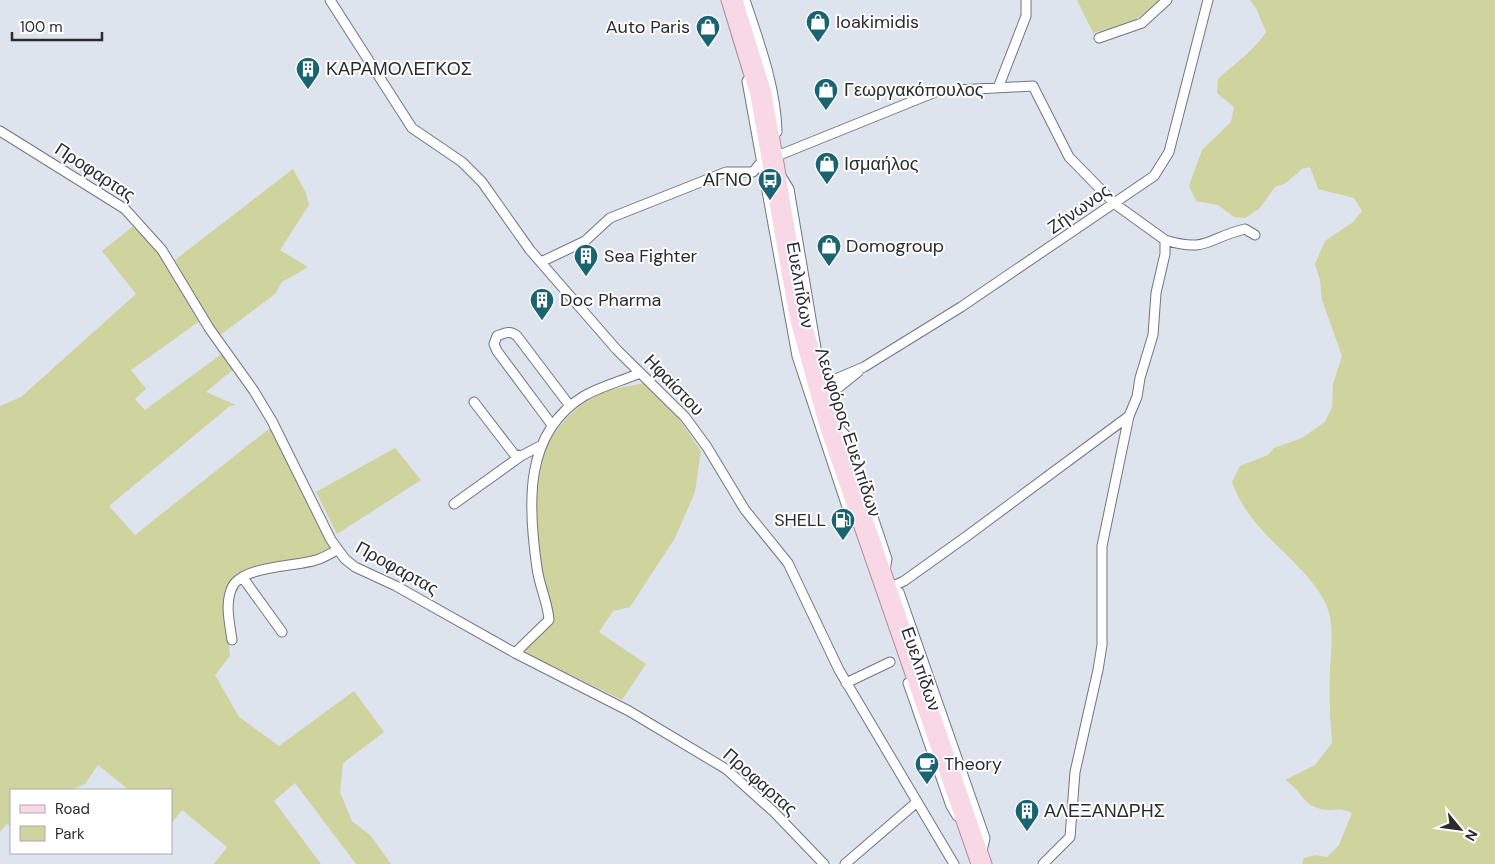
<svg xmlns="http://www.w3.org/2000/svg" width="1495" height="864" viewBox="0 0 1495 864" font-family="'DM Sans',sans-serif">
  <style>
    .green { fill: #cfd39d }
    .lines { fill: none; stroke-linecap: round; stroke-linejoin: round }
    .minor-casing { stroke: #70767f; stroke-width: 11 }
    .major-casing { stroke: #ae8b9c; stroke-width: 13 }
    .minor { stroke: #fff; stroke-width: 9 }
    .major { stroke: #f9d8e6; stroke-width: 11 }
    .labels { text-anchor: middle; stroke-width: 4; stroke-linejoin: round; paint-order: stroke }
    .poi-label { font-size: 18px; fill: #292b2f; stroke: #fff; text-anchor: start }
    .street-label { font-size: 18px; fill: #292b2f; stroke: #fff }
  </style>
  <rect width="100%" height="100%" fill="#dee4ee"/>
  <path class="green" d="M1077,0H1162L1133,22L1093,33Z
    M1250,0H1495V864H1302L1304,858L1316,855L1327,857L1339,845L1352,813C1337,806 1333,812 1321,809C1301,804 1302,790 1285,780L1315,765L1332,743C1330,719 1329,695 1330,670C1331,648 1335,623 1325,602C1301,556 1251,536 1232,482L1240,466L1268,455L1274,448L1302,438L1325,422L1332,407L1333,384L1342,356L1322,300L1320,280L1315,264L1325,241L1353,222L1362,211L1354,198L1318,189L1310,167L1302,169L1286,183L1275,187L1259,209L1245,218L1234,217L1218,205L1196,201L1189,186L1202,150L1231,122L1234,107L1217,93L1218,79C1234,64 1254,51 1266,32L1256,8Z
    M293,169L306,193L309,205L280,250L308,267L282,282L275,294L219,336L209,323L175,260Z
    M136,224L159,250L201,320L131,370L146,389L135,399L145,410L223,353L235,368L206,392L236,405L230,406L109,506L135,535L270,428V423L333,547L313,556L245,571L229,585L226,608L230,656L215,675L239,717L279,746L354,691L384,732L343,763L340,792L352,821L371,836L391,864H356L295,783L274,801L321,864H214L227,847L182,810L171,824V790H129L98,765L85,784L70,790H11V827L7,824L0,832V406L21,397L136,294L102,251Z
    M646,383L675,413L701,451L695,492L675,538L630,607L613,611L599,632L646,664L622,700L522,651L551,621C537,556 514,475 565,420C576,408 593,395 609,390C621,387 634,385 646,383Z
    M395,448L421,480L337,534L316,492Z"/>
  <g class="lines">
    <defs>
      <path id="minor" d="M330,0L412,128L462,162L482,182L530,250L617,350L685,417L707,447L745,510L788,563L839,670L954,864
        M745,0C759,42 776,87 777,132
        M1099,38L1142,23L1167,0
        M747,81L797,356L852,522
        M998,88L1026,16V0
        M0,131L125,209L162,250L209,328L254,391L272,421L331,540L345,559L355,567L396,586L515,653L629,711L726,769L774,812L824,864
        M777,150V156L938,91L1033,86L1069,157L1115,204L1165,240V254L1156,293L1153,335L1140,378L1137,397L1129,416L1102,546V645L1098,670L1075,772L1070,837L1043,864
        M781,176L789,189L816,348
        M1165,240C1208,253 1207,238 1245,229L1255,235
        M541,262L585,241L610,218L726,172H753L762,161
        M819,386L864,367L961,307L1154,176L1169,152L1208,0
        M821,396L838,388L858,372
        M474,402L514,454L521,456L540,446
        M834,423L846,436L887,559L885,571
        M552,425L497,351L494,344L497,336C505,333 510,330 517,336L570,406
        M454,504L521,456
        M243,578L282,632
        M891,587L904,581L967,536L1129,416
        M891,587L899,592L985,838L982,851
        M232,640C230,625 225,606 231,590C239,565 296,567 316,560C324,558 331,553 337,550
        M515,653L549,620C548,603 539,585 537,568C528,506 523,433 584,396C601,386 622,381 640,373
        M846,683L890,662
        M908,683L951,806L957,816
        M845,864L917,802"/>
      <path id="major" d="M727,0L756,95L795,317L825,426L977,864
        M737,0L766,93L804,316L834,423L986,864"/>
    </defs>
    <use href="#minor" class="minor-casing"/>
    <use href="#major" class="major-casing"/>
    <use href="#minor" class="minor"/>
    <use href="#major" class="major"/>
  </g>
  <defs>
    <symbol id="shop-pin" viewBox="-11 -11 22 30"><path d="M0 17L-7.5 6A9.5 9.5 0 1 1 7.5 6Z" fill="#1a6371" stroke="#fff"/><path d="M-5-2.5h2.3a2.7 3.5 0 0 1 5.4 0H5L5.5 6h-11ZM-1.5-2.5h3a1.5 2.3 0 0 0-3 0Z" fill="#fff"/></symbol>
    <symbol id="building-pin" viewBox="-11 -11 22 30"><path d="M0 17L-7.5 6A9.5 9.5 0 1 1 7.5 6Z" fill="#1a6371" stroke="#fff"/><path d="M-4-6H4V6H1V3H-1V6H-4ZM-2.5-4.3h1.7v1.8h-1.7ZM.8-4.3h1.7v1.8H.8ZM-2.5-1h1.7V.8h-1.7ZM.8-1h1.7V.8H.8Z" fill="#fff"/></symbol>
    <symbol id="bus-pin" viewBox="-11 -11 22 30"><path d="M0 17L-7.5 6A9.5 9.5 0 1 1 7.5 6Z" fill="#1a6371" stroke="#fff"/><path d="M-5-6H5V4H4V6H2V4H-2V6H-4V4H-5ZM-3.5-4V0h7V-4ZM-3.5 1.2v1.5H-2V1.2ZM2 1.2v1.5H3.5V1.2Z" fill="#fff"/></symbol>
    <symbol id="fuel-pin" viewBox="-11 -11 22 30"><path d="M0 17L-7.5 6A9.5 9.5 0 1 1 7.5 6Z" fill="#1a6371" stroke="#fff"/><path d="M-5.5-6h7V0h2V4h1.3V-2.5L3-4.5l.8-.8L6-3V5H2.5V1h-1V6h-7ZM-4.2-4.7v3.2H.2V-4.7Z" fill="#fff"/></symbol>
    <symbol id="cafe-pin" viewBox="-11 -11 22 30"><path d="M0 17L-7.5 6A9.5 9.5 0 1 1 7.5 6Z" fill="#1a6371" stroke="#fff"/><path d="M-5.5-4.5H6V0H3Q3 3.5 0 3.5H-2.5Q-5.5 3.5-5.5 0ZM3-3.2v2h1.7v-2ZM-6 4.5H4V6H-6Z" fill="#fff"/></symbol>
  </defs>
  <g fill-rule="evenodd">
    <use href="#shop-pin" x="804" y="8" width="28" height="38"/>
    <use href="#shop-pin" x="694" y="13" width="28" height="38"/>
    <use href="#building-pin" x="294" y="55" width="28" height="38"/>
    <use href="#shop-pin" x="812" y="76" width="28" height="38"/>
    <use href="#shop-pin" x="813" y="150" width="28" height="38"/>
    <use href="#bus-pin" x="756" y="166" width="28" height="38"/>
    <use href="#shop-pin" x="815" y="232" width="28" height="38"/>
    <use href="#building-pin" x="572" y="242" width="28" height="38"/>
    <use href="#building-pin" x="528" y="286" width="28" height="38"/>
    <use href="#fuel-pin" x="829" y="506" width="28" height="38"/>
    <use href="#cafe-pin" x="913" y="750" width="28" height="38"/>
    <use href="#building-pin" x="1013" y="797" width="28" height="38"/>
  </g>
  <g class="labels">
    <g class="poi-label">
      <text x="836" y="28">Ioakimidis</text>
      <text x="690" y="33" text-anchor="end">Auto Paris</text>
      <text x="326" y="75">ΚΑΡΑΜΟΛΕΓΚΟΣ</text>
      <text x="844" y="96">Γεωργακόπουλος</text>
      <text x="844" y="170">Ισμαήλος</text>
      <text x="752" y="186" text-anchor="end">ΑΓΝΟ</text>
      <text x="846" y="252">Domogroup</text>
      <text x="604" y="262">Sea Fighter</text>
      <text x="560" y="306">Doc Pharma</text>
      <text x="826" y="526" text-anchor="end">SHELL</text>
      <text x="944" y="770">Theory</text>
      <text x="1044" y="817">ΑΛΕΞΑΝΔΡΗΣ</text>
    </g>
    <g class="street-label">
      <text transform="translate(95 172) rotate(33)" y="6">Προφαρτας</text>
      <text transform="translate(1079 209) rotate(-35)" y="6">Ζήνωνος</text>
      <text transform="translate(800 285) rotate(80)" y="6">Ευελπίδων</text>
      <text transform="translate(674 385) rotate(46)" y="6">Ηφαίστου</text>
      <text transform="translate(848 432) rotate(72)" y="6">Λεωφόρος Ευελπίδων</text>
      <text transform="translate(397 568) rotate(29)" y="6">Προφαρτας</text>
      <text transform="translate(921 669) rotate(71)" y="6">Ευελπίδων</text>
      <text transform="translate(760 782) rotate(41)" y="6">Προφαρτας</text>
    </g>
  </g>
  <rect x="10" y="789" width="162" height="65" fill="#ffffff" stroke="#a9aaac"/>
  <rect x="20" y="805" width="25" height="8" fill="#f9d8e6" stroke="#a9aaac"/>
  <text x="55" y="814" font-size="15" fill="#292b2f">Road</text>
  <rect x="20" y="826" width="25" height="15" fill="#cfd39d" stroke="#a9aaac"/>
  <text x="55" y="839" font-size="15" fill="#292b2f">Park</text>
  <g transform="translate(1460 829) rotate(119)" stroke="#ffffff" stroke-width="4" paint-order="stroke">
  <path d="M0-4L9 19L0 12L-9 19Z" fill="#292b2f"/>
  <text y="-8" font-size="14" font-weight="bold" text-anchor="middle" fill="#292b2f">N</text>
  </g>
  <path d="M12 32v8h90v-8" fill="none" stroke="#292b2f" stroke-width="2.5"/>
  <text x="20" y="32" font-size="15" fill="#292b2f" stroke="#ffffff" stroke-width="4" paint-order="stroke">100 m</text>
</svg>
